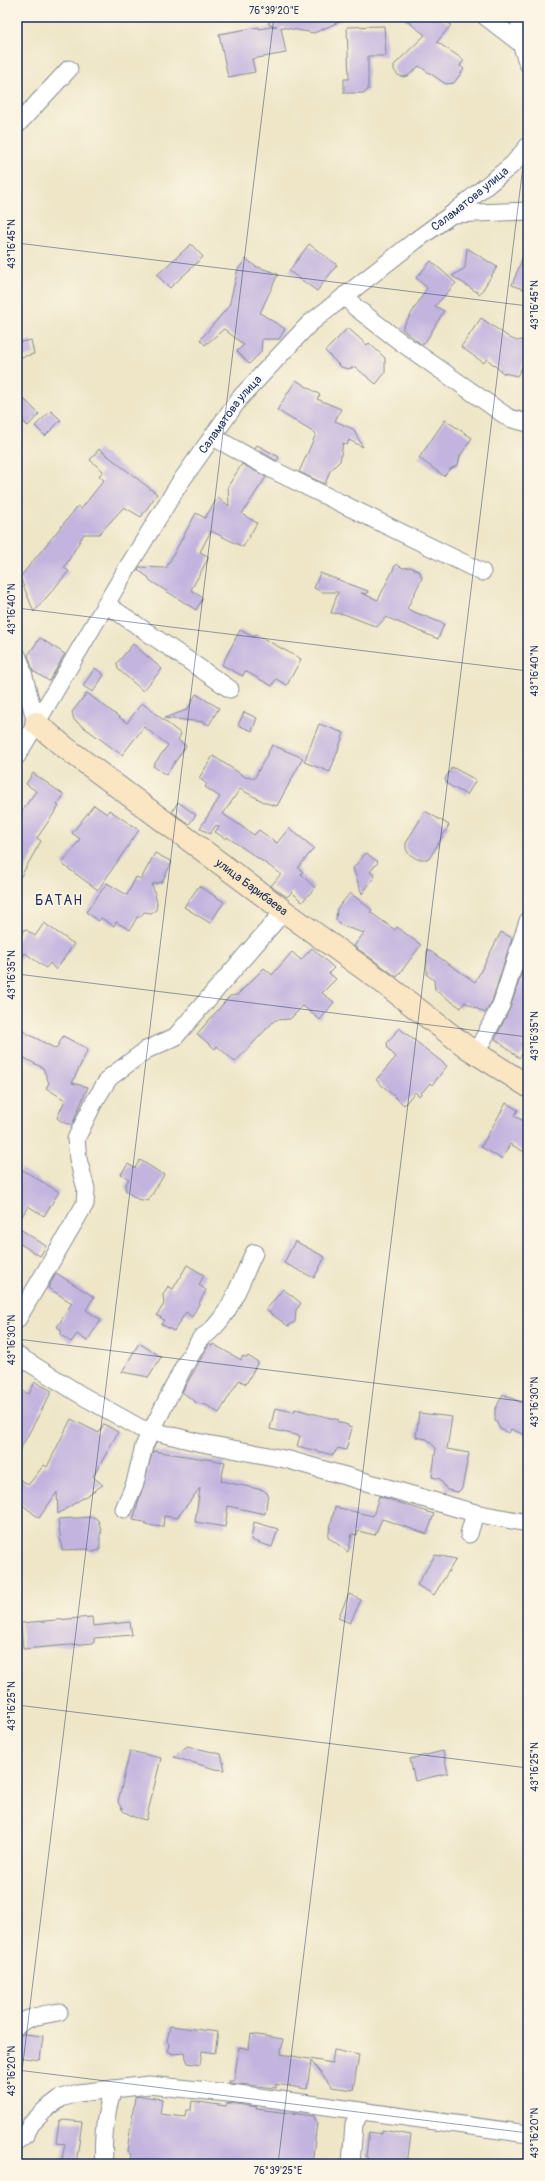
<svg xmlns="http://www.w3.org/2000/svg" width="545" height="2181" viewBox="0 0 545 2181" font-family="Pangolin,sans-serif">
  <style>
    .building { fill: #c2b3df }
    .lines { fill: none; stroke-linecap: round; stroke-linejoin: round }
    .street-casing { stroke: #848a92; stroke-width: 19 }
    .secondary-casing { stroke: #848a92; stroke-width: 24 }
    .street { stroke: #fff; stroke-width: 17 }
    .secondary { stroke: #fbe6c3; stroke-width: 22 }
    .ticks { fill: none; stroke: #1b2f5e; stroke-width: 1; stroke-opacity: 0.45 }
    .labels { text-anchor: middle; stroke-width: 3.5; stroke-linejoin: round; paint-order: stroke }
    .street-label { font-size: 12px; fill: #1b2f5e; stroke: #fcf5e5 }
    .quarter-label { font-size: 14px; letter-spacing: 1px; fill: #1b2f5e; stroke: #fcf5e5 }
    .neatline { fill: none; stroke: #1b2f5e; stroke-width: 1.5 }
    .ticks-label { font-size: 10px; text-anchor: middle; fill: #1b2f5e }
  </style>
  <rect width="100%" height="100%" fill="#fcf5e5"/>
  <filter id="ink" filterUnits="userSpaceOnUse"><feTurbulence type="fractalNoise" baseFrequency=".025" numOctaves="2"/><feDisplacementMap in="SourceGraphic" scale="8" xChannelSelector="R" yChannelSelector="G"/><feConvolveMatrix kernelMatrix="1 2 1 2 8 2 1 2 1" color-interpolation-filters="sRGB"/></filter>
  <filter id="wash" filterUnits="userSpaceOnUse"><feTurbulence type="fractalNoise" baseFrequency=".012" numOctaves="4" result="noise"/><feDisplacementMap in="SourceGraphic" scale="16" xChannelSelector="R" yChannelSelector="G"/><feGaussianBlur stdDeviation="0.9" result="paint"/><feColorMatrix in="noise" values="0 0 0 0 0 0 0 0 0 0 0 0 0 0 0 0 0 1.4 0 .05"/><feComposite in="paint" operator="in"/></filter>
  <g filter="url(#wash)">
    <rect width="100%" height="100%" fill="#eee6c7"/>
    <g id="blocks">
      <path class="building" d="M269,17H350L314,33L281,27L286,53L252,59L255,72L228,77L219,34L259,27V29L277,26L269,25Z
        M402,17H440L451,25L437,42L464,60L460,66L464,69L454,83L446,84L419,66L408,76L403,77L398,75L394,70V65L425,35Z
        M384,26L386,56H368V90L364,93H344V79H349L347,27Z
        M191,244L203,257L170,288L157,275Z
        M309,244L337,265L317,291L289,271Z
        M527,246H528V291L512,285Z
        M467,248L497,267L480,294L452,276L465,268Z
        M246,259L255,266L278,274L260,313L285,329L279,339H262L261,352L249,364L237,351L244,345L224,329L205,345L200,340L229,306L238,269Z
        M431,261L456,283L435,306L444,311L424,344H421L402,329L427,288L416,278Z
        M481,318L510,338L517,341L521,340L527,343L528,357L517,376L503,373L487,359L484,363L461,347Z
        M348,328L367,345L369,343L385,358V373L376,384L355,367L348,369L341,367L325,351Z
        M31,340L34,354L17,358V343Z
        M296,380L320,395L317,399L341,409L335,421L353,429L363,447L349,440L347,445L343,443L340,461L330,471L325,484L299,472L316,434L277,410Z
        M17,392L39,414L28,426L17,415Z
        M51,411L61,420L45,436L35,426Z
        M445,420L472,438L460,456L458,465L450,469L444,476L419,458Z
        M257,445L279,457L277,461L255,448Z
        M99,449L157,494L141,517L124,507L99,534H84L64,568L69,571L34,612L20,577L78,506L81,509L104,480L99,476L103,471L90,460Z
        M242,464L266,477L242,514L257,523L243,547L211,531L200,552L209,557L191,590L203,598L196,610L149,580V578L138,570L139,567L166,568L196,513L205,518L218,497L229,506L228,486Z
        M396,564L403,568L411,567L420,572L422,578L407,609L444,624L438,639L386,617L377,627L344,614L331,613L338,592H322L314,588L320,573L368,591L367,594L361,593L378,600Z
        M240,630L254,637L255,634L301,659L287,685L276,679L272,686L245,671L243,676L222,665Z
        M40,638L65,654L49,681L33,671L28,655Z
        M133,644L162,669L143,691L118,669L117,663Z
        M95,668L104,675L93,692L83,686Z
        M87,693L127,723L142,703L181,734L178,740L186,746L166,775L153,766L168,745L144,727L122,755L74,720L72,712Z
        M196,694L219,708L209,725L204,722L164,718L187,710Z
        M244,712L257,718L252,731L238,725Z
        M319,724L344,733L330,772L304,762Z
        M272,745L303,758L277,806L266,803L240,789L223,814L254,835L259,830L277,843L289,828L314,848L298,868L303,872L301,874L315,888L302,902L292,892L287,897L271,886L281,874L227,837L226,839L215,832L219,827L216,825L210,834L200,828L220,797L205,787L207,784L199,778L213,756L247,778L249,776L254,779Z
        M452,767L476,780L467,795L447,784L445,779Z
        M33,773L64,795L57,805L59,806L37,838L41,841L17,883V818L36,791L26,784Z
        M178,802L196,815L189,824L172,812Z
        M94,805L107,814L109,810L139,830L98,890L62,864L80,839L72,833Z
        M425,811L449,825L429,859H417L409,854L406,849V843Z
        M155,853L172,862L162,882L152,884L157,902L156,910L151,913L144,912L140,917H137L130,930L116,922L114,926L101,918L99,921L86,912L107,883L127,895L136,877L141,879Z
        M366,853L378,862L370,872L375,876L362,894L353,868Z
        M199,886L224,902L210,923L184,907Z
        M350,893L372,910L370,912L395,930L397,927L421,945L397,977L354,946L364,933L342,926L336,920L337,909Z
        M44,923L74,944L56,970L50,963L46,968L25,953L17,963V941L25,929L35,936Z
        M501,932L512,938L492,1001L485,1013L465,1002L461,1008L435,990L434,980L427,975V949L475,982Z
        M312,948L334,968L329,973L336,979L322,993L334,1002L320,1020L303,1006L290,1019L275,1020L235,1062L217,1046L215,1049L197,1034L230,996L237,995L264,968L272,975L292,952L301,960Z
        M528,954V1034L522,1045L527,1048L519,1058L495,1039L510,1008Z
        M17,1028L56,1049L63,1036L88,1049L72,1083L88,1087L72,1125L62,1122L57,1118L65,1100L46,1088L49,1083L43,1068L17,1054Z
        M399,1028L447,1066L432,1085L430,1083L419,1096L415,1092L404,1105L376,1080L396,1057L388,1049L387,1043Z
        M506,1103L518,1110L514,1116L528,1123V1154L510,1144L502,1159L481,1147Z
        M140,1160L164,1175L148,1201L137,1199L126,1191L125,1186L129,1179L121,1174L128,1164L135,1168Z
        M21,1169L59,1192L44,1216L28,1206L17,1225V1176Z
        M17,1227L46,1246L40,1256L17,1242Z
        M295,1241L325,1257L314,1278L284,1263Z
        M187,1265L204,1275L199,1285L206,1290L192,1317L186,1312L174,1331L161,1324L164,1320L157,1315L164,1304L163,1295L168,1286L173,1289Z
        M56,1273L94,1297L86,1310L101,1320L87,1341L77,1334L71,1342L61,1335V1330L57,1327L72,1303L48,1288Z
        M283,1289L301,1303L296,1310L295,1322L288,1326L266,1310Z
        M139,1343L161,1357L149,1377L122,1372Z
        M209,1344L212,1346L213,1344L241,1360L243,1356L247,1358L248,1356L258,1362L246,1384L239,1380L219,1413L206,1405L197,1403L182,1392Z
        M35,1382L52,1391L17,1455V1388L29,1394Z
        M503,1394L528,1406V1428L525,1435L511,1429L509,1433L500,1429L495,1420V1410Z
        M275,1408L294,1412L295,1409L339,1420L338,1422L348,1425V1427L352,1428L346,1450L338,1448L333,1455L297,1446L300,1436L270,1429Z
        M419,1413L452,1417L447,1449L469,1453L462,1488L458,1492L447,1490L440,1479L432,1477L436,1448L427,1439L416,1437Z
        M71,1419L99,1433L104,1424L118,1432L93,1477L103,1485L58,1514L57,1492L39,1518L20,1503V1495L17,1493V1477L28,1485L44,1465L47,1467Z
        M153,1451L225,1462L221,1481L263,1490L268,1494L265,1514L228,1506L225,1527L195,1522L200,1488L177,1518L164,1516L163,1527L146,1525L144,1522L133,1520Z
        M379,1496L434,1514L427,1534L382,1519L375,1535L358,1531L357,1535L352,1534L348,1552L328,1537L335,1507L373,1516Z
        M94,1517L98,1520L102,1533H100V1550L92,1552L88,1549L62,1550L58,1519Z
        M254,1522L278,1529L272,1547L251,1540Z
        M435,1555L456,1559L434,1595L417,1585Z
        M349,1594L361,1600L350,1623L338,1618Z
        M92,1617L93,1626L130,1622L132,1635L94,1638V1643L23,1649L21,1623Z
        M187,1746L221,1754L225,1770L215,1769L174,1757Z
        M130,1751L161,1758L146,1820L134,1817L123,1811L118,1802Z
        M443,1751L448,1773L415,1781L410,1759Z
        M170,2026L218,2032L215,2053L202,2051L200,2065L188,2063L184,2053L173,2054L168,2051L169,2044L167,2041Z
        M24,2034L43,2036L40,2060L17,2057V2036Z
        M251,2034L283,2039L281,2054L332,2063L334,2050L359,2055L353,2090L332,2087L311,2061L307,2089L276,2084V2088L229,2083V2081H234L239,2047L249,2049Z
        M142,2096L162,2099L160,2114L185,2117L186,2110H191L192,2101L226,2106L227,2103L237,2104L257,2107L256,2109L314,2116L317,2123L312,2164H130L131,2155L127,2151L135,2097Z
        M63,2120L82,2122L76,2164H61L65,2144L56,2143L59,2122Z
        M382,2130L411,2135L407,2164H372L366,2156L369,2132L382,2134Z"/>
    </g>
  </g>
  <g filter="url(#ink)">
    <use href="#blocks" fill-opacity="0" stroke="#848a92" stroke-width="1"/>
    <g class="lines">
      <defs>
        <g id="street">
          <path d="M486,17L520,43"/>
          <path d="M521,17C517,34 522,48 528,64"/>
          <path d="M17,125L69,69"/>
          <path d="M452,214L528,211"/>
          <path d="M345,295L355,307L398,340L509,418L528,423"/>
          <path d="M213,437L275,471L482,572"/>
          <path d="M106,604L230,689"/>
          <path d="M17,655L21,665L36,723"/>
          <path id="s1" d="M17,756L126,570L179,484L239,399L309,324L415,241L452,214L513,164L528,146"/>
          <path d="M476,1053L501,1005L528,921"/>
          <path d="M17,1320L85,1204L86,1189L78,1159L76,1139L94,1102L109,1078L146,1050L175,1037L284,911"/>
          <path d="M17,1355L81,1395L140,1428L197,1442L289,1460L475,1513L528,1523"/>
          <path d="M124,1509L135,1483L144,1446L184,1366L201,1338C229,1321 240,1282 254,1253"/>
          <path d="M469,1534L475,1513"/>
          <path d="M17,2026C28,2016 44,2015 59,2012"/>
          <path d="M17,2141L26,2134L31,2124L46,2109L61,2098L78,2093L149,2085L238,2094L528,2134"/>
          <path d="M104,2164C102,2138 105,2114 113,2089"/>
          <path d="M351,2164L354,2124L361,2111"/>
        </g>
        <g id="secondary">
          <path id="s2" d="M36,723L62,745L284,911L381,981L468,1048L528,1086"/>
        </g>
      </defs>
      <use href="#street" class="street-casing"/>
      <use href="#secondary" class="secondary-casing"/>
      <use href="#street" class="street"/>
      <use href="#secondary" class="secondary"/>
    </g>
  </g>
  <path class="ticks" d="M17,243L528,306M17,608L528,671M17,974L528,1037M17,1339L528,1402M17,1705L528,1768M17,2070L528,2133M17,2112L274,17M278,2164L528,125"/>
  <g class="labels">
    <g class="street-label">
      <text dy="4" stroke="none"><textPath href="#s1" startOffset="727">Саламатова улица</textPath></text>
      <text dy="4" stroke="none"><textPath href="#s1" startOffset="403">Саламатова улица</textPath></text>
      <text dy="4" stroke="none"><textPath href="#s2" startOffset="271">улица Барибаева</textPath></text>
    </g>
    <g class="quarter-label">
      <text x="59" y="905">БАТАН</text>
    </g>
  </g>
  <rect width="545" height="2181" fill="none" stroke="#fcf5e5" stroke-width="44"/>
  <rect x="22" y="22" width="501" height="2137" class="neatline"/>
  <g class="ticks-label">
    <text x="274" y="14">76°39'20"E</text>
    <text transform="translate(11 244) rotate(-90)" y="4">43°16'45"N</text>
    <text transform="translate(534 305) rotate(-90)" y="4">43°16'45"N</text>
    <text transform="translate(11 609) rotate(-90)" y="4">43°16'40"N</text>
    <text transform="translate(534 671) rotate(-90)" y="4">43°16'40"N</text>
    <text transform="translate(11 975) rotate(-90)" y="4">43°16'35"N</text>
    <text transform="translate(534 1036) rotate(-90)" y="4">43°16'35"N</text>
    <text transform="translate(11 1340) rotate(-90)" y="4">43°16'30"N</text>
    <text transform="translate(534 1402) rotate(-90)" y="4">43°16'30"N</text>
    <text transform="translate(11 1706) rotate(-90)" y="4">43°16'25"N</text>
    <text transform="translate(534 1767) rotate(-90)" y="4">43°16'25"N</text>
    <text transform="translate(11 2071) rotate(-90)" y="4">43°16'20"N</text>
    <text transform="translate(534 2133) rotate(-90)" y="4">43°16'20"N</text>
    <text x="278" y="2174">76°39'25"E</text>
  </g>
</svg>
